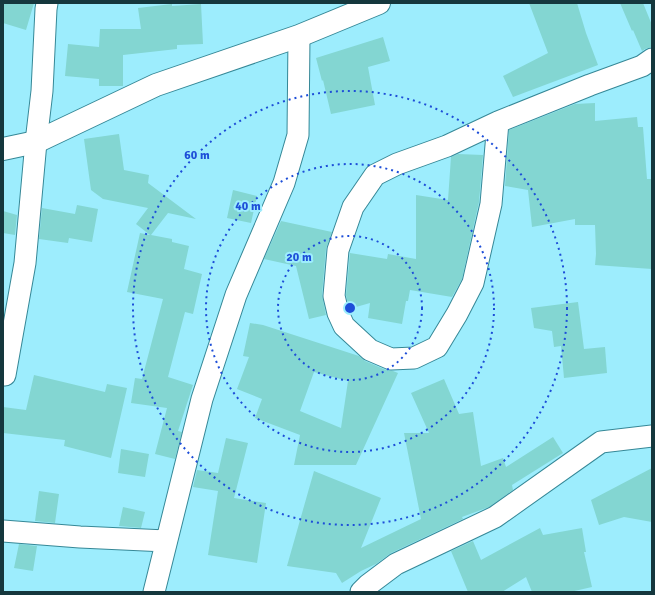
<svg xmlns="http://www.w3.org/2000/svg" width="655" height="595" viewBox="0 0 655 595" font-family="Signika,sans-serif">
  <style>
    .building { fill: #83d6d2; fill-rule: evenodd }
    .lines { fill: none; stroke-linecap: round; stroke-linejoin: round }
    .minor-casing { stroke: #368897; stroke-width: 23 }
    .tertiary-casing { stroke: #368897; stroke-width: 24 }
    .minor { stroke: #fff; stroke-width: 21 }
    .tertiary { stroke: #fff; stroke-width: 22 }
    .ring { fill: none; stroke: #1d4ed8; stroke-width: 2; stroke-dasharray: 2 4 }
    .centre { fill: #1d4ed8; stroke: #9dedfd; stroke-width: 2 }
    .ring-label { font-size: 12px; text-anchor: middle; font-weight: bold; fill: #1d4ed8; stroke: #9dedfd; stroke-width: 4; stroke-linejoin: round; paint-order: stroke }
  </style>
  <rect width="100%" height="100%" fill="#9dedfd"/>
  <path class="building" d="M3,3H34L26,30L3,23Z
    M529,3H577L586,33L598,65L513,97L503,76L548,53Z
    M620,3H643L652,25V47L645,49L642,51L633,30L632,31Z
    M172,4V6L201,4L203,44L177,45V49L123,55V86H99V79L65,76L68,44L99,47L100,29H141L138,8Z
    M383,37L390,61L368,67L375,105L331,114L323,80L322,81L316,58Z
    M595,103V121L637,117L638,127H643L647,179H652V269L595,265L596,254L595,225H575V219L532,227L528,190L505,186L509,130L575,104Z
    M119,134L124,170L149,175L148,183L196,219L168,213L151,235L172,239V242L189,246L184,269L202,274L193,314L185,312L168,377L193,385L178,431L182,432L175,459L155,454L167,408L131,403L135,378L142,379L163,299L127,292L140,233L150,235L136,224L148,208L103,199L91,190L84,139Z
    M458,154L483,155L479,202L462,279L452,297L410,290L408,301H406L402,324L368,318L370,303L349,309L346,295L350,253L387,259L388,254L416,259V195L448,200L451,157Z
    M233,190L257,196L251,223L227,218Z
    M77,205L98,209L92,242L69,238L68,243L39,239L42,208L75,214Z
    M3,211L17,215L15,235L3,233Z
    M281,221L332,232L326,249L322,295L326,315L309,319L296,266L264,259Z
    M578,302L584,349L605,347L607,373L564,378L561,346L554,347L552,331L534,328L531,308Z
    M250,323L263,325L359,356L365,361L386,370L393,371L398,373L356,465H294L300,435L255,418L262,399L237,389L249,357L243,356ZM314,372L348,381L341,428L300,411Z
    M34,375L105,392L107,384L127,388L111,458L64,446L65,440L3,433V407L26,410Z
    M444,379L459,414L473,412L481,466L503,458L506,467L553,437L563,453L512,485L513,490L489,507L481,510L462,517L463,519L391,553L376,564L361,571L342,583L336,573L287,566L314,471L381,498L361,548L421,519L404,433H429L411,393Z
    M226,438L248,443L234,498L266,503L257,563L208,555L218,491L193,487L197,470L218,473Z
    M121,449L149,454L145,477L118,473Z
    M652,468V522L624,517L599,525L591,500Z
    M39,491L59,494L55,523L35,521Z
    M123,507L145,512L141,528L119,526Z
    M540,528L543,535L582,528L586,552H584L592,587L570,592H532L526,577L502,592H468L451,551L473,541L481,560Z
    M19,544L37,546L33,571L14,568Z"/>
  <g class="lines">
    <defs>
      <path id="minor" d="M498,122L491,204L473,283L457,314L437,347L414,358L391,359L370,350L344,326L338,313L334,296L338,250L353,207L375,175L397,164L447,146L498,122L590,85L642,66L652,59
        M5,375L25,263L36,142L42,91L46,9L47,3
        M3,531L80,537L166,541
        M154,592L202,399L236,295L284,183L298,135L299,36
        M361,592L368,585L396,564L495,517L601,442L652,436"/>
      <path id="tertiary" d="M3,149L36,142L156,85L299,36L379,3"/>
    </defs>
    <use href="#minor" class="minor-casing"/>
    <use href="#tertiary" class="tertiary-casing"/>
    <use href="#minor" class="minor"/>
    <use href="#tertiary" class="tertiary"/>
  </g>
  <g class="ring">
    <circle cx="350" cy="308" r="72"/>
    <circle cx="350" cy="308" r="144"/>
    <circle cx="350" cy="308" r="217"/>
  </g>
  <circle cx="350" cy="308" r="6" class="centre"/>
  <g class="ring-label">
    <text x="197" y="159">60 m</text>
    <text x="248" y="210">40 m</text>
    <text x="299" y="261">20 m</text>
  </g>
  <rect width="655" height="595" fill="none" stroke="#15373d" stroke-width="8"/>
</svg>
